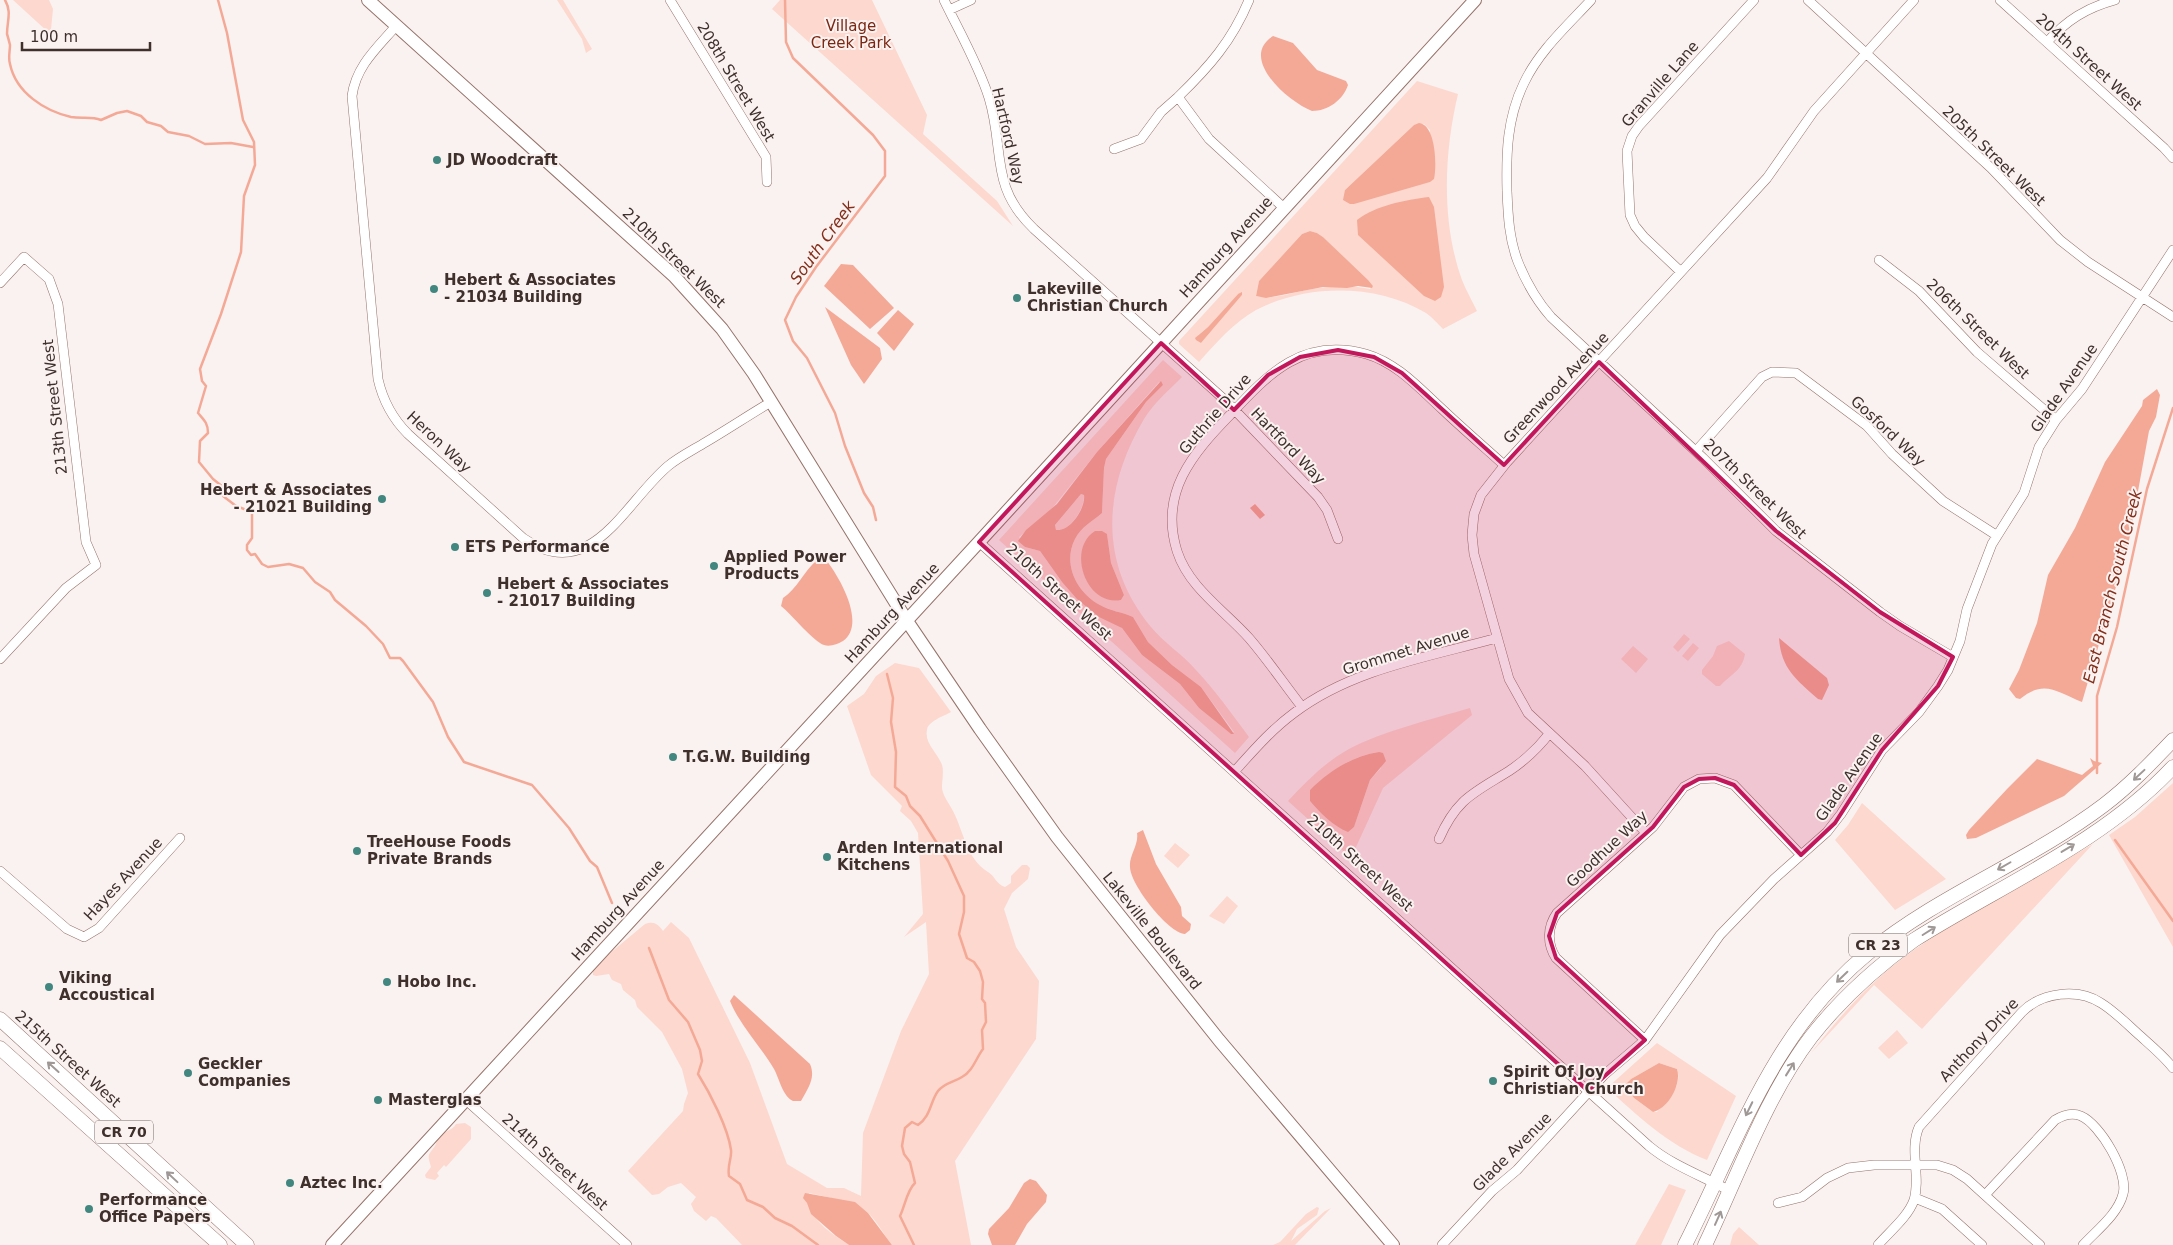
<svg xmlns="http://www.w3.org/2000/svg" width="2173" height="1245" viewBox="0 0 2173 1245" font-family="'DejaVu Sans',sans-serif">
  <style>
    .green { fill: #fdd8ce; fill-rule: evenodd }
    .water { fill: #f4a996; fill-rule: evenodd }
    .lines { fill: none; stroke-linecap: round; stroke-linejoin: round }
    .stream { stroke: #f4a996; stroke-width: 2.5 }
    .street-casing { stroke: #96736a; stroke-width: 10 }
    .secondary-casing { stroke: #96736a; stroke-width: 14 }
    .primary-casing { stroke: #96736a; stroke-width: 15 }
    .street { stroke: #fff; stroke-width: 9 }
    .secondary { stroke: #fff; stroke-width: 12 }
    .primary { stroke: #fff; stroke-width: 14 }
    .oneway { stroke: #9f9896 }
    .marked { fill: #c2185b; fill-opacity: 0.2; stroke: #c2185b; stroke-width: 4; stroke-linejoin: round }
    .poi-dot { fill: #41877f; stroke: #faf2f0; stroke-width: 2 }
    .labels { text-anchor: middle; stroke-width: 4; stroke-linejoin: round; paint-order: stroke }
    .shield { fill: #faf2f0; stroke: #776a67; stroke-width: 1 }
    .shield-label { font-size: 14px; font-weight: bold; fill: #3f302c }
    .park-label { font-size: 15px; fill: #7c2611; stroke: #faf2f0 }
    .street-label { font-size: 15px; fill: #3f302c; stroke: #faf2f0 }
    .poi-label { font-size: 15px; font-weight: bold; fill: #3f302c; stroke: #faf2f0; text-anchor: start }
    .water-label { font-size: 16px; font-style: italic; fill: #842e1a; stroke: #faf2f0 }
  </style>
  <rect width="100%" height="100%" fill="#faf2f0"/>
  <path class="green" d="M13,0H49L53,9L51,29L48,32Z
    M557,0H563L592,49L586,53L582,39Z
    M780,0H872L927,115L923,134L997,201L1013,226L772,9Z
    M1417,81L1458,94C1444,153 1441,222 1462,280C1466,290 1472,301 1477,311L1443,329C1438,324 1432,317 1426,313C1376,283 1306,284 1256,310C1233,323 1216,343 1199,362L1179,344V341ZM1424,124L1430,130V182L1345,190L1414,125ZM1310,231L1317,233L1323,237L1373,286L1370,289C1354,285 1324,286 1307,290C1290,293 1273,300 1256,296L1259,281L1302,234ZM1238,294L1242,295L1201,343L1198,335L1208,327Z
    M1163,360L1182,377C1169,390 1153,404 1144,419C1103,488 1098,563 1151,627C1164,643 1182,654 1195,669C1215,690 1232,714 1249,737L1235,753L999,540ZM1159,382L1163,385L1146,402L1106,459L1104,468L1102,513C1093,521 1081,527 1075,539C1062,564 1077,593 1100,605C1110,611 1122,612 1133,617L1148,642L1172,665L1201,687L1234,732L1231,734L1199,708L1180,684L1142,655L1122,628L1062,582L1040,551L1025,547L1019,537L1050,511L1097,452ZM1107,534L1111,563L1124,595L1121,600C1096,604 1078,575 1082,552Z
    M1081,494L1084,495C1085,508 1070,532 1056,530L1055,525Z
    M1684,634L1690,639L1678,652L1673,647Z
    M1729,641L1745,654C1742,671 1732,673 1720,686H1716L1702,674V670L1713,656L1717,646Z
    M1693,643L1699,648L1688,661L1682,656Z
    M1633,646L1648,659L1636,673L1621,659Z
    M895,663L919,668L951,712C944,716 928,721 927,730C924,743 938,753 942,765C944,771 942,781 942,787C942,795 949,803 953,811C964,832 966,858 988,872C995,876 996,884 1005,887L1011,883V876L1022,865H1027L1030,868L1028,879L1012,893L1004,909L1016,947L1039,981L1036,1039L955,1161L971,1245H892C884,1235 877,1221 868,1213C854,1201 826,1197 809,1193C806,1218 829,1232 849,1245H742L716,1218L711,1216L706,1221L694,1211L691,1204L696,1197L681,1183L668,1187L659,1194L652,1195L628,1171L683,1111L684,1104L688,1093L682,1069L662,1032L637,1007L635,1000L623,990L621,984L612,980L609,974L596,976L593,975V971L609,954L645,924C654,921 658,924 663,931L671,922L689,938L750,1063L787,1164L827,1188H844L861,1196L863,1133L901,1031L929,974L926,922L904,937L923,914L918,833L911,821L900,811L902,806L871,775L847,706L864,694L876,676Z
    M1470,708L1472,715L1383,788L1351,858L1288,801C1306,782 1325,762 1349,749C1383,731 1433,719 1470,708ZM1379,752L1381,768L1370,780L1354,827L1348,831C1333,826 1320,813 1310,801V790C1330,771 1352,756 1379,752Z
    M2173,783V947L2109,835L2135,817Z
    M1862,803L1946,879L1895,910L1835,840L1848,825Z
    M1175,843L1190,855L1178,868L1164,856Z
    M2093,844L1922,1029L1874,985L1811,1053C1837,1020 1864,988 1898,962C1956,917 2029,882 2093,844Z
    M1227,896L1238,906L1224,924L1209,916Z
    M1897,1030L1908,1043L1889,1059L1878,1048Z
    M1657,1043L1736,1096L1707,1160C1668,1145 1637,1115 1607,1088ZM1659,1063L1677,1069C1683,1086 1667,1100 1657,1112H1653L1634,1098L1625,1086L1631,1079Z
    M465,1123L471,1127V1139L446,1167L444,1165L437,1173L439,1176L435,1180L426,1178L425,1175L431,1167C427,1154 428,1156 435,1146C437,1142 437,1138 441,1135C446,1130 452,1131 456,1124Z
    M1669,1184L1686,1190L1661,1245H1635Z
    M1317,1207L1319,1208L1317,1215L1297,1229L1291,1241L1325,1211L1331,1208L1295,1245H1273L1280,1242L1306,1214Z
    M1739,1227L1759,1245H1730L1733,1234Z"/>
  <path class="water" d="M1273,36L1293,43L1317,70L1346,81L1348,85C1343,100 1328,111 1312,111C1288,102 1238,58 1273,36Z
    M1419,123C1436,125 1437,166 1434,179L1430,182L1354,204H1350L1343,200L1345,190L1414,125Z
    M1429,197L1434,207L1444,287L1441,297L1435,301L1424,296L1358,235L1357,220C1377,205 1405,200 1429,197Z
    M1310,231L1317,233L1323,237L1368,280L1373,286L1372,288L1358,286L1347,288L1323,287L1266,298L1256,296L1259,281L1302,234Z
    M841,264L853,265L894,308L870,329L824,286Z
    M1242,292V295L1201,343L1196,340L1195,338L1208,327L1238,294Z
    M825,307L880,348L882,359L864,384L851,365Z
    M898,310L914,324L894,351L877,333Z
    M1161,381L1163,385L1146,402L1106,459L1104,468L1102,513C1093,521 1081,527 1075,539C1062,564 1077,593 1100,605C1110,611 1122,612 1133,617L1148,642L1172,665L1201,687L1234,734H1231L1199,708L1180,684L1142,655L1122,628L1099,617L1077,599L1062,582L1040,551L1025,547L1018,541L1026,530L1057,504L1097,452ZM1081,494L1084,495C1086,508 1070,532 1056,530L1055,525Z
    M2157,389L2160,395L2156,417L2149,431L2128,546L2082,702C2057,692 2044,679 2020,699L2016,698L2009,689L2019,670L2037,623L2048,575L2075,528L2105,462L2142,406L2143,400Z
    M1255,504L1265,515L1260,519L1250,508Z
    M1095,531H1102L1107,534L1111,563L1124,595L1121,600C1086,607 1066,549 1095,531Z
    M817,560H826C839,576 867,624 843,641C838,644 830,647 824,645C814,642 791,614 781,606L783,598C797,589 804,571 817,560Z
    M1779,638L1827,678L1829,685L1822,700L1818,699C1797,680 1781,669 1779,638Z
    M1379,752L1383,753L1386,761L1370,780L1354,827L1348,832C1333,826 1320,813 1310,801V790C1329,771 1352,756 1379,752Z
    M2090,758L2094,761L2102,763L2064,796L1976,838L1967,839L1966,835L1969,830L2007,789L2037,759L2082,775L2093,766Z
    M1143,830L1156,864L1181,907L1182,916L1191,924L1190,930L1185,934C1168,933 1130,884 1130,867C1129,855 1139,845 1137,833Z
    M734,995L810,1064C816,1078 808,1088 801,1101H793C783,1097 779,1078 774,1069C761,1047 739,1024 730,1001Z
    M1659,1063L1677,1069C1682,1084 1668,1109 1653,1112L1634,1098L1624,1086L1631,1079Z
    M1030,1179L1036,1181L1047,1195L1046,1202L1027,1224L1015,1245H992L988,1234L989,1229L1009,1208L1024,1183Z
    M805,1193L855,1202L868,1213L892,1245H849L836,1236L811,1214L807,1203L803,1198Z"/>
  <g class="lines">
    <path class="stream" d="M5,0C12,12 7,21 7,34C8,37 9,41 10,45C10,51 8,58 10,64C16,93 45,111 71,117C82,119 91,116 101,120L117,113L127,111L141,116L147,122L161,126L168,132L189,136L205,144L231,143L253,147
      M218,0L227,33L243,120L254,142L255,165L244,196L241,252L221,314L200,369L202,381L206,386L198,413C204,420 208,423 208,433L200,441L199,462L213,479L223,487V496L236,506L252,512V538L247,545V550L251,555L255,554L262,564L268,567L289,564L303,568L315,582L330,592L335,600L366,626L383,644L390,658H400L403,661L433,702L448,737L464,762L532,785L569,828L590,861L597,867L612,903
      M785,0L786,42L793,58L873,135L885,151V176L816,267L796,297L785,320L793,341L807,358L835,413L845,446L864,493L873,507L876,520
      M887,674L893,698L891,722L896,752L895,787L906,796L910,806L920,816L948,861L964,896V912L959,934L967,958L974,962L980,971L983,982L982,999L985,1003L986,1022L982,1030L983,1049C976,1058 973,1071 962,1077C954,1082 944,1083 938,1091C930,1102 931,1116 918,1125L912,1122L905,1128L902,1146L904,1154L910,1162L915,1183C907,1190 905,1206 900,1216L914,1245
      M2097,773V696L2117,627L2147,489L2173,408
      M2115,840L2173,921
      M649,948L669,1000L688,1022L700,1050L702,1061L698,1074C710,1093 728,1128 731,1150C732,1159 727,1165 729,1176L740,1184L747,1200L763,1207L775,1218L792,1226L818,1245"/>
    <defs>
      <path id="street" d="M670,0L766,157L767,182
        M944,0C959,31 979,66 989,98C1005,151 989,186 1034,229L1226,401L1318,497L1327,510L1338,539
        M1249,0C1232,41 1209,67 1178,97L1209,139L1284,208
        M1591,0C1567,26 1539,51 1524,83C1507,118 1506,153 1507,191C1508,215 1509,239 1518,262C1526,282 1537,301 1551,317L1703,458L1776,531L1880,612L1900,626L1953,657
        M1808,0L1991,168L2060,240L2088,262L2173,317
        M2000,0L2164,148L2173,158
        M949,10L971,0
        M396,26C377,48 356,66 352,96L378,379C383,401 392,418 408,434L523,538C591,586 624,503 668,466C679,457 693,450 706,442C728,429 749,415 771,402
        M2047,42C2067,20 2086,8 2115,0
        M1114,149L1141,139L1161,112L1178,97
        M1879,260L1919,291L1977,352L2056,420
        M1681,272L1644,237L1635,226L1630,215L1627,151L1632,136L1639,126L1754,0
        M0,283L24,257L49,279L58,304L86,542L96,565L66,588L0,659
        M1696,451L1762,377L1772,372L1796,373L1867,426L1892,454L1943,501L1996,535
        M979,542L1649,1146C1673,1166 1703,1176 1730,1191
        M1302,707C1284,684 1268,660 1249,638C1224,610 1189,588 1177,551C1159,493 1192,454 1230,415C1269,373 1303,337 1366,354C1397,363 1419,388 1442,409C1462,428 1483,446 1504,465
        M1234,772C1253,751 1271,730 1294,713C1352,669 1428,657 1497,638
        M1646,833L1585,766L1528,713L1509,679L1474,554L1472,535L1474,514L1481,495L1507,462L1767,178L1814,111L1914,0
        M1439,839C1457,798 1474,793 1509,771C1524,761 1538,748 1549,734
        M0,871L67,929L84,937L99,928L180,838
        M1645,1040L1556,958C1547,944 1547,927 1557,913L1653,827L1684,787L1699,779L1715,778L1734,785L1801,855
        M466,1100L627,1245
        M1985,1195L2055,1120C2063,1115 2072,1112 2081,1116C2100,1124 2129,1173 2123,1194C2118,1214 2097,1230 2083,1245
        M1915,1198L1942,1209L1982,1245
        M1778,1203L1802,1197L1827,1178L1848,1168L1874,1165H1937L1953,1170L1967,1179L2040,1245
        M1442,1245L1492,1191L1517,1170L1604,1075L1645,1040L1720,935L1774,879L1827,832L1841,814L1882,750L1919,712L1938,686L1948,670L1960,641L1967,609L1992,544L2024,493L2039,447L2056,420L2082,389L2173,250
        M1878,1245C1889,1232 1908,1217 1914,1200C1921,1177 1909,1150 1919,1127L2022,1012C2042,992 2078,988 2101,1003C2114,1011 2125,1022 2137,1033C2149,1044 2163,1055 2173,1068"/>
      <path id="secondary" d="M368,0L674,276L722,329L754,374L907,621L980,729L1057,837L1219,1040L1393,1245
        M332,1245L979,542L1475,0"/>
      <path id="primary" d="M0,1019L247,1245
        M0,1048L220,1245
        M1685,1245C1738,1140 1773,1031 1868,953C1940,894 2030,861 2104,805C2129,786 2151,763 2173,740
        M1705,1245C1737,1178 1766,1096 1811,1037C1840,1000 1875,968 1914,940C2001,885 2102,843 2173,767"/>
    </defs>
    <use href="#street" class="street-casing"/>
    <use href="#secondary" class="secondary-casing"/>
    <use href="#primary" class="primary-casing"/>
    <use href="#street" class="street"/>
    <use href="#secondary" class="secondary"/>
    <use href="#primary" class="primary"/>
  </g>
  <defs><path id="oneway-shaft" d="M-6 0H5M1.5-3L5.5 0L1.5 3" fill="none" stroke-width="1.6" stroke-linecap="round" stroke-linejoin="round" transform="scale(1.25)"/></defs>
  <g class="oneway">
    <use href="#oneway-shaft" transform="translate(2139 775) rotate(137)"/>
    <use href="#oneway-shaft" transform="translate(2068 848) rotate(-31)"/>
    <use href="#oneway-shaft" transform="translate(2004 866) rotate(150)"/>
    <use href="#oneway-shaft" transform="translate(1929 931) rotate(-32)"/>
    <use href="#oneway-shaft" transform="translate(1842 977) rotate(136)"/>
    <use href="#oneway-shaft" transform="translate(53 1067) rotate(-138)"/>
    <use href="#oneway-shaft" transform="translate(1790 1069) rotate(-58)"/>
    <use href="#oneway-shaft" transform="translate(1749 1109) rotate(116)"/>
    <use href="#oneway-shaft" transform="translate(172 1177) rotate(-137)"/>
    <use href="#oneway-shaft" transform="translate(1718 1218) rotate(-66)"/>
  </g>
  <path class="marked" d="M1161,343L1234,410L1268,375L1300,357L1338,350L1374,357L1402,373L1504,465L1599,362L1776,531L1880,612L1953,657L1938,686L1882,750L1835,823L1801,855L1734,785L1715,778L1699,779L1684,787L1653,827L1557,913L1549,936L1556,958L1645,1040L1588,1091L979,542Z"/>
  <g class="poi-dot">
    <circle cx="437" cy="160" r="5"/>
    <circle cx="434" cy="289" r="5"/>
    <circle cx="1017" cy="298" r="5"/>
    <circle cx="382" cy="499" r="5"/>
    <circle cx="455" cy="547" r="5"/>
    <circle cx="714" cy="566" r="5"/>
    <circle cx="487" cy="593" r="5"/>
    <circle cx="673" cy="757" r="5"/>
    <circle cx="357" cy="851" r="5"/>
    <circle cx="827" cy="857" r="5"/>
    <circle cx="387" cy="982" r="5"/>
    <circle cx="49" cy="987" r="5"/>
    <circle cx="188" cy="1073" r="5"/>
    <circle cx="1493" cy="1081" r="5"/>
    <circle cx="378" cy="1100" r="5"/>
    <circle cx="290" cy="1183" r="5"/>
    <circle cx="89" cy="1209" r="5"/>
  </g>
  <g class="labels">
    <g class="shield">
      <rect x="1849" y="933.5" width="58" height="23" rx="4"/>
      <rect x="95" y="1120.5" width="58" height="23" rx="4"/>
    </g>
    <g class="shield-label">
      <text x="1878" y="950">CR 23</text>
      <text x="124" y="1137">CR 70</text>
    </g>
    <g class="park-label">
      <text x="851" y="31">Village<tspan x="851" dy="17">Creek Park</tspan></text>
    </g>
    <g class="street-label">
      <text transform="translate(2089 62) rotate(42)" y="5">204th Street West</text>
      <text transform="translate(736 82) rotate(59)" y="5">208th Street West</text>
      <text transform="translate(1660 84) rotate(-49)" y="5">Granville Lane</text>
      <text transform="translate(1008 136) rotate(77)" y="5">Hartford Way</text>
      <text transform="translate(1994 156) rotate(44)" y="5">205th Street West</text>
      <text transform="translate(1226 247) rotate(-48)" y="5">Hamburg Avenue</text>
      <text transform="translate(674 258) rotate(44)" y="5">210th Street West</text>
      <text transform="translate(1978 329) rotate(44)" y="5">206th Street West</text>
      <text transform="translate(1556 388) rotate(-47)" y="5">Greenwood Avenue</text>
      <text transform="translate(2064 388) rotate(-55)" y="5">Glade Avenue</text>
      <text transform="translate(55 407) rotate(-96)" y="5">213th Street West</text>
      <text transform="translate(1215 414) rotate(-49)" y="5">Guthrie Drive</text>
      <text transform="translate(1888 431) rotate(43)" y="5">Gosford Way</text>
      <text transform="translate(439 442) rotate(43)" y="5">Heron Way</text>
      <text transform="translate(1288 446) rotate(46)" y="5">Hartford Way</text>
      <text transform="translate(1755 489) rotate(44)" y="5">207th Street West</text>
      <text transform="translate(1059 592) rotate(42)" y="5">210th Street West</text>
      <text transform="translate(892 613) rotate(-47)" y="5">Hamburg Avenue</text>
      <text transform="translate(1406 651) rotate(-17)" y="5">Grommet Avenue</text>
      <text transform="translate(1849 777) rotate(-55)" y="5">Glade Avenue</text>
      <text transform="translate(1607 849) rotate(-43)" y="5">Goodhue Way</text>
      <text transform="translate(1360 863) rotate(42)" y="5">210th Street West</text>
      <text transform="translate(123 879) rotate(-47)" y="5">Hayes Avenue</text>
      <text transform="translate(618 910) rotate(-48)" y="5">Hamburg Avenue</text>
      <text transform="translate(1152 931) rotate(51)" y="5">Lakeville Boulevard</text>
      <text transform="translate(1979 1040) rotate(-47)" y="5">Anthony Drive</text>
      <text transform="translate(68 1059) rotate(42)" y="5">215th Street West</text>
      <text transform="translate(1512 1152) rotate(-45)" y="5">Glade Avenue</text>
      <text transform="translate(555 1162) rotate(42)" y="5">214th Street West</text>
    </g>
    <g class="poi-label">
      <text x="447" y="165">JD Woodcraft</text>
      <text x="444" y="285">Hebert &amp; Associates<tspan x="444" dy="17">- 21034 Building</tspan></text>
      <text x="1027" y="294">Lakeville<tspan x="1027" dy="17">Christian Church</tspan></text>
      <text x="372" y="495" text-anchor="end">Hebert &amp; Associates<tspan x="372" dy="17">- 21021 Building</tspan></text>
      <text x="465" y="552">ETS Performance</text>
      <text x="724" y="562">Applied Power<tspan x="724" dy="17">Products</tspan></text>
      <text x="497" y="589">Hebert &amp; Associates<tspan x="497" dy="17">- 21017 Building</tspan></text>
      <text x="683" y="762">T.G.W. Building</text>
      <text x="367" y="847">TreeHouse Foods<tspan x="367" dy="17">Private Brands</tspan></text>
      <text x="837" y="853">Arden International<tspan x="837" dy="17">Kitchens</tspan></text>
      <text x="59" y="983">Viking<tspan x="59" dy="17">Accoustical</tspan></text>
      <text x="397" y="987">Hobo Inc.</text>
      <text x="198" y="1069">Geckler<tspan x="198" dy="17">Companies</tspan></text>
      <text x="1503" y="1077">Spirit Of Joy<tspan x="1503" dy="17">Christian Church</tspan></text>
      <text x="388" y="1105">Masterglas</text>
      <text x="300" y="1188">Aztec Inc.</text>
      <text x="99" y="1205">Performance<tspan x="99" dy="17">Office Papers</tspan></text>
    </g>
    <g class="water-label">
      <text transform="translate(822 242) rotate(-54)" y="6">South Creek</text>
      <text transform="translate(2112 586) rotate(-76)" y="6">East Branch South Creek</text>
    </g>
  </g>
  <path d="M22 42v8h128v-8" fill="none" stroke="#3f302c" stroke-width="2.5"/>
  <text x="30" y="42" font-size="15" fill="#3f302c" stroke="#faf2f0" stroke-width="4" paint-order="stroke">100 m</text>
</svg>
